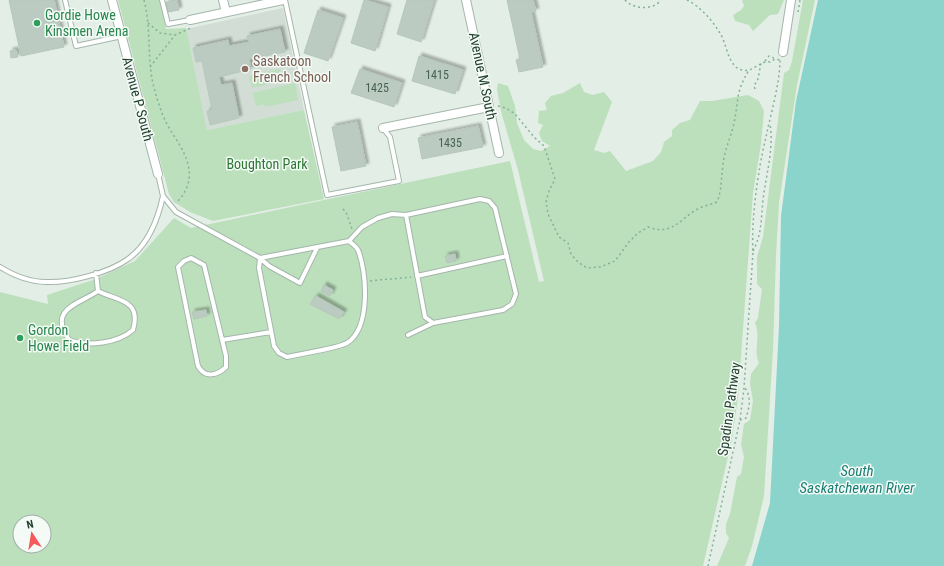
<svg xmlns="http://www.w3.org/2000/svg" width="944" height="566" viewBox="0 0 944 566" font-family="'Roboto Condensed',sans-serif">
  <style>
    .built { fill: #d1ddd5 }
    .green { fill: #bcdfbc; fill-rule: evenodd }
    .water { fill: #8ad4cc }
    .building { fill: #bbcbc1; stroke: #b5c7bb; filter: url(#shadow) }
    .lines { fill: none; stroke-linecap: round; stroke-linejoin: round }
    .service-casing { stroke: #a5b6ac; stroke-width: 6 }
    .minor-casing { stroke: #a5b6ac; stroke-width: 10 }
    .path { stroke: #83b297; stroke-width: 1.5; stroke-dasharray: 2 3; stroke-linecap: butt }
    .service { stroke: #fff; stroke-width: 4 }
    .minor { stroke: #fff; stroke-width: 8 }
    .leisure-dot { fill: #2e9e5b; stroke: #f4faf5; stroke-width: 1.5 }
    .education-dot { fill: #8d6e63; stroke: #f4faf5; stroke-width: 1.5 }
    .labels { text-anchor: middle; stroke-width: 3; stroke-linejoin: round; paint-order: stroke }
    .number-label { font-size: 12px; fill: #486354 }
    .leisure-label { font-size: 14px; fill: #27864d; stroke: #f4faf5; text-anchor: start }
    .education-label { font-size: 14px; fill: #785e54; stroke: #f4faf5; text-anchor: start }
    .street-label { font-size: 14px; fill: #224030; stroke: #f4faf5 }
    .park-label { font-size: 14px; fill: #2b7834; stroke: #f4faf5 }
    .water-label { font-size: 15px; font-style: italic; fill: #1a7e74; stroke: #f4faf5 }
  </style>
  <defs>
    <filter id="shadow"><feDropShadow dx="3" dy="-3" stdDeviation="1" flood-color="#0004"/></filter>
  </defs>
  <rect width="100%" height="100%" fill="#e3eee6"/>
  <path class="built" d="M283,8L304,110L207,130L186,29Z"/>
  <path class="green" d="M118,0H160L166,29L186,28L207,130L304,110L324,199L213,221L190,212L174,202L169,194Z
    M742,0H784L778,14L770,15L753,31L749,25L735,21L733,15L741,10L744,6Z
    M803,0H815L797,85L779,203L776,255L773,350L764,496L752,546L745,566H717L729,538L726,533V524L730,514L737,477L741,474L744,457L741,444L744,424L750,420L753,401L750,384L751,374L759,363C753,351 761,337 755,323L758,318L762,289L757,284V257L763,237L784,73L789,70L792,61Z
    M280,69L283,81L252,88L249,76Z
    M295,83L298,100L265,107L264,104L256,106L253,93Z
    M498,83L508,86L515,106L517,123L524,140L533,149L541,151L550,146L542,141L539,133L543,125L538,123L539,111L547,110L545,103L551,96L563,93L580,83L584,92L593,95L604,92L612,102L594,150L604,153L610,151L626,171L653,161L661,152L664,142L672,136V130L680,123L690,120L700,101H712L748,95L759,101L764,111L761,144L753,193L738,397L732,439L703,566H0V292L48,304L47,295L96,279L135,261L174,218L191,228L510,161L539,282L544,281L518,170L502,115L497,90ZM20,522H44V546H20Z"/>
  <path class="water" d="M818,0H944V566H752L770,503L779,326L781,216L796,101Z"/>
  <path class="building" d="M9,0H54L64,47L21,56Z
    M177,0L179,10L168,12L166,2Z
    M364,0L388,7L375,51L351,43Z
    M407,0H434L421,42L397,34Z
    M507,0H533L536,11L531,12L543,67L519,72L516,60L520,59Z
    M318,10L343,18L328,61L304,53Z
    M280,29L285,52L249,59L251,69L219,77L221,85L232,83L239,118L210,125L207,111L212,110L202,61L196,62L193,48L228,40L229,46L249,42L247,36Z
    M16,50L18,57L11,58L10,51Z
    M419,56L463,70L455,94L412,81Z
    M360,69L402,83L394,107L351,93Z
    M357,122L366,166L341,171L332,127Z
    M478,126L483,147L422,159L418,138Z
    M455,254L456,261L447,263L445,256Z
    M324,285L333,290L330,296L321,291Z
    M316,296L344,312L339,319L310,304Z
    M206,310L207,316L194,319L192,312Z"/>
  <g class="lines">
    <defs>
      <path id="service" d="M65,0L76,46L122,36
        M162,0L168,24L190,20
        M285,0L327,195L399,181L390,137L383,128
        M158,174L163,196L176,212L260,258L269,266L300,283L317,248
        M406,215L425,317L433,323
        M349,241C352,244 356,246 358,250C367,272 371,328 347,343C339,348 299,354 287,357L279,353L274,346L259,268L260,258L349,241L362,227L378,218L392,214L406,215L480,199L489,201L495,208L516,294L512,304L503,310L433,323L408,335
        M191,258L204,265L226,356V367C218,375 205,379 198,366L178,267L184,261Z
        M0,267C13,275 30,282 46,282C69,283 109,273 128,259C148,245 158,219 163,196
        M96,273L98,291
        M417,276L507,256
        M98,291C117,301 142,299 133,330C118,343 88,347 69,340C47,308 80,304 98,291Z
        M222,340L271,332"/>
      <path id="minor" d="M112,0L158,174
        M223,0L226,12
        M466,0L499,153
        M190,20L283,0
        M783,52L791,0
        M383,128L489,107"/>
    </defs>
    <use href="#service" class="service-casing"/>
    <use href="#minor" class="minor-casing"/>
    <path class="path" d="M144,0C152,30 146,62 155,91C158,103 162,115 168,126C176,140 187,153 189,170C191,181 185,195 176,203
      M625,0C634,10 654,10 661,0
      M687,0C701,7 713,21 721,35C727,45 728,67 742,70C753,73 760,60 770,62L775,59L781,60
      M798,12L800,0
      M148,23L160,33L175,35
      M765,61L769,56L774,58
      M150,67L175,35L191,28
      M755,89L754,86L758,79L761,63
      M498,106L506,108L515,114L534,137L544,146L555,179L549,191L546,202L548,214L559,237L568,243L571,254L578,262L587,268L600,267L615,261L629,242L638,233L648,227C672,236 679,220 696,210C702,206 710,205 717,202C722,190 721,178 723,165C724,151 731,137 734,123C739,100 735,93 749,70
      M343,209L346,212L352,229
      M753,251C762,234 761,219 763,200C766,174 774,150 770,124
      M370,281C384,279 397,279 411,277
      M740,420L746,418C749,408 752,398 745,388
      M708,566L740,420L744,388L753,252C751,220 758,169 766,137C771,112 780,84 780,59"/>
    <use href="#service" class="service"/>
    <use href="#minor" class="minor"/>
  </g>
  <g class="leisure-dot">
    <circle cx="37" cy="23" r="4"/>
    <circle cx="20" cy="338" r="4"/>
  </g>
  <circle class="education-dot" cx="245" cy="69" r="4"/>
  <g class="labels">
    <g class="number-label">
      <text x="437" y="79">1415</text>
      <text x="377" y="92">1425</text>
      <text x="450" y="147">1435</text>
    </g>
    <g class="leisure-label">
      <text x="45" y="20">Gordie Howe<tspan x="45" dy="16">Kinsmen Arena</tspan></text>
      <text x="28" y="335">Gordon<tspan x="28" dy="16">Howe Field</tspan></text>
    </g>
    <g class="education-label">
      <text x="253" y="66">Saskatoon<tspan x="253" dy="16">French School</tspan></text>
    </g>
    <g class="street-label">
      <text transform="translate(483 76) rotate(78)" y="5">Avenue M South</text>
      <text transform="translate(138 99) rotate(75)" y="5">Avenue P South</text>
      <text transform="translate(729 409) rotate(-82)" y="5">Spadina Pathway</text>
    </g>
    <g class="park-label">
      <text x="267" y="169">Boughton Park</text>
    </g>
    <g class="water-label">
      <text x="857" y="476">South<tspan x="857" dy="17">Saskatchewan River</tspan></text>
    </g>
  </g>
  <g transform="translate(32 534) rotate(348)"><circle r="19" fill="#f4faf5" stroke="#a0b0a6"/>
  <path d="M0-3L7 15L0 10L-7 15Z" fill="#f6595c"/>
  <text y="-6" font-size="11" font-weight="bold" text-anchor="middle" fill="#224030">N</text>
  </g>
</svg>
